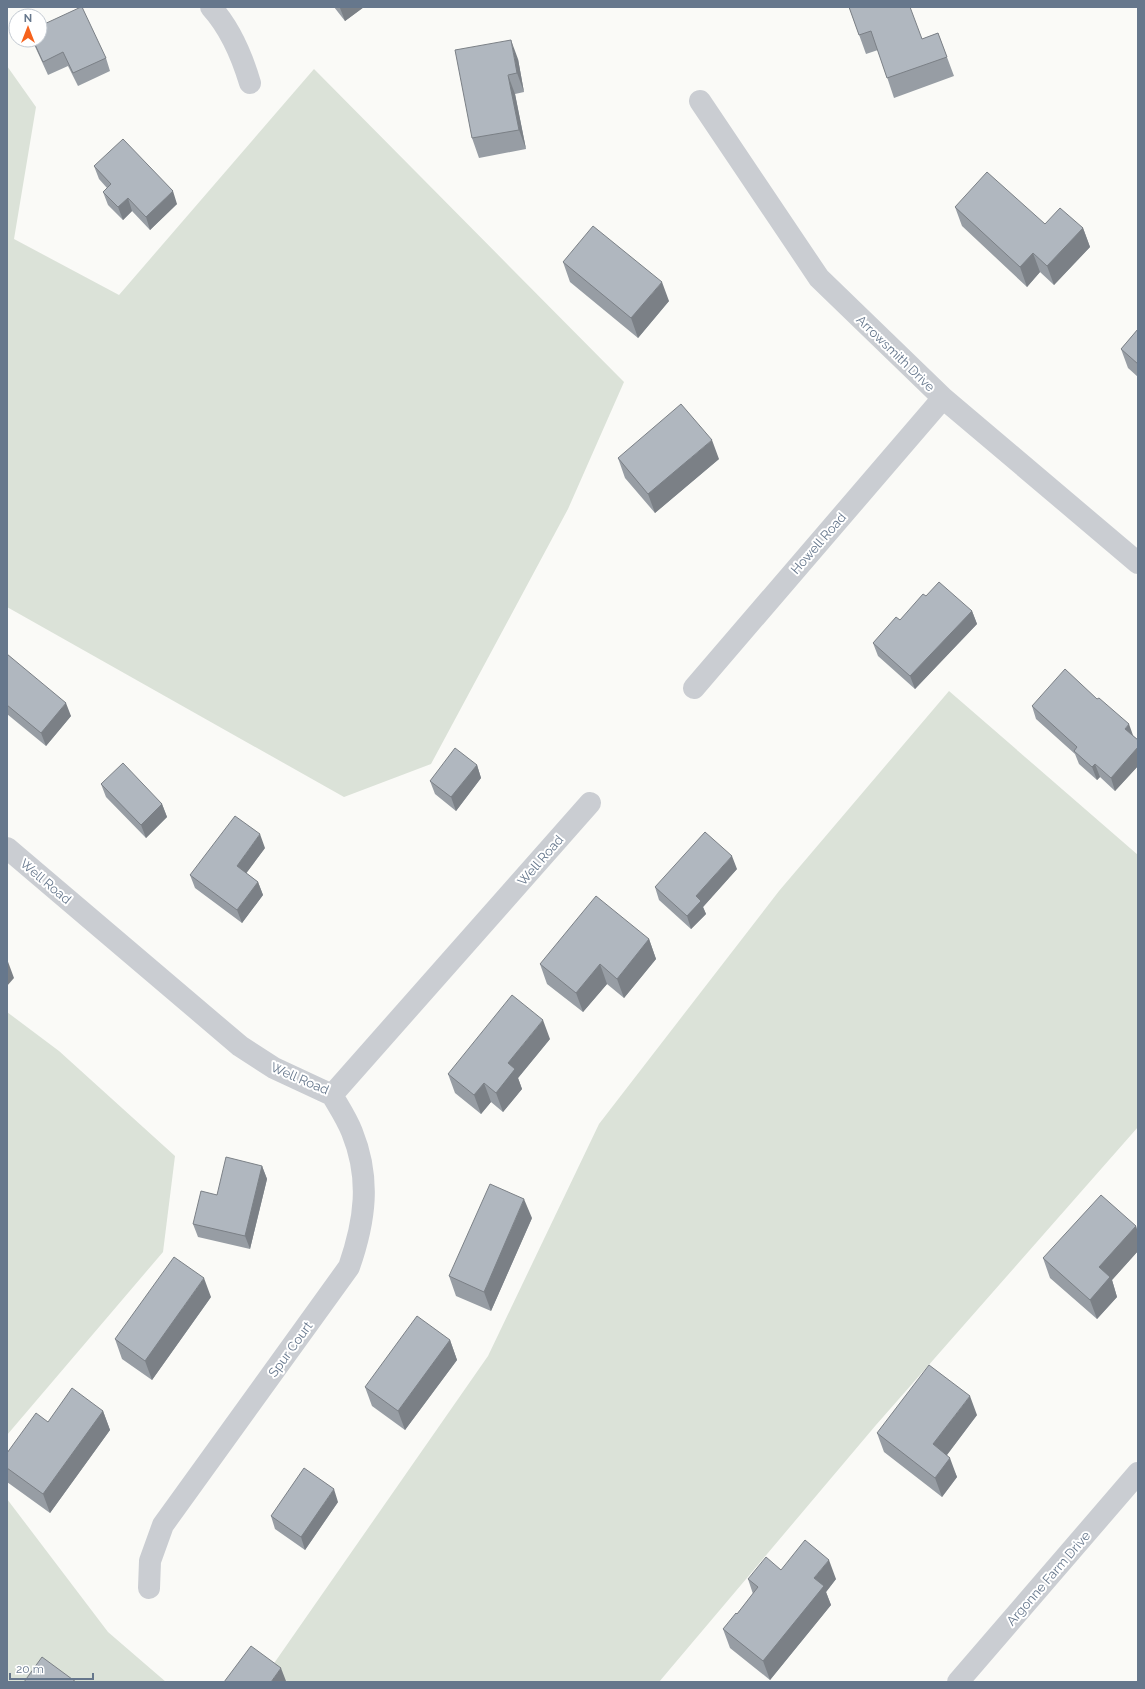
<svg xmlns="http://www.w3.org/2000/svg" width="1145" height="1689" viewBox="0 0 1145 1689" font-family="Raleway,sans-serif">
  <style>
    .green { fill: #dbe2d8 }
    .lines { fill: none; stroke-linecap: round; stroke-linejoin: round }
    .minor { stroke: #cacdd2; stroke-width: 22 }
    .wall { fill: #979da4 }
    .shaded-wall { fill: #7b8086 }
    .building { fill: #b0b7bf; stroke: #7b8086 }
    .labels { text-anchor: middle; stroke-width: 4; stroke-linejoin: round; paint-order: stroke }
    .street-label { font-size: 13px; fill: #66778c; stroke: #fff }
  </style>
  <rect width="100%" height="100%" fill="#fafaf7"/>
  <path class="green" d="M7,66L36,107L14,239L119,295L314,69L624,382L568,509L431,764L344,797L7,607Z
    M949,691L1138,855V1127L876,1425L659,1682H261L488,1356L599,1124L779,891Z
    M7,1012L59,1051L175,1156L163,1252L7,1435Z
    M7,1499L108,1632L166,1682H7Z"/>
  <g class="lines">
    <path class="minor" d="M211,7C230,28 242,56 250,83
      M700,101L819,278L943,398L1138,563
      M694,688L943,398
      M7,848L240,1046L274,1068L332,1095L590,803
      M149,1588L150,1561L163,1525L349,1267C365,1221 371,1179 352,1132C347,1119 339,1107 332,1095
      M958,1682L1138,1473"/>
  </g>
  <path class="wall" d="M334,7H364L345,21Z
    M849,7L922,39L938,33L954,76L894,98L878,50L866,54Z
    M32,40H40L106,58L110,71L78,86L68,66L48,75Z
    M518,59L524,92L515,94L526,149L479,158L472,138Z
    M94,166L177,204L150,230L132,211L123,220L108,205L103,192L107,188L99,179Z
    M955,207L1045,224L1083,228L1090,247L1054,285L1040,272L1027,287L962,226Z
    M563,262L669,301L638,338L570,282Z
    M1138,329V377L1128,368L1121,349Z
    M618,458L719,459L655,513L625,478Z
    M926,596L972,611L977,624L915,689L878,656L873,643L900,620Z
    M7,654L71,716L46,746L7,714Z
    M1032,706L1133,736L1138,740V766L1115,791L1100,777L1097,780L1079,764L1075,754L1036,719Z
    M477,765L481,778L456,811L435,794L430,781Z
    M101,784L162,804L167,817L146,838L106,797Z
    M265,848L246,873L258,882L263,895L242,923L195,888L190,875Z
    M737,869L703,907L706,914L691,929L659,900L655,887Z
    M649,939L656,959L624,998L607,984L583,1012L547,984L540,964Z
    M550,1039L518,1078L522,1089L503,1112L491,1102L481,1114L455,1093L448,1074Z
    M262,1166L267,1179L250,1249L198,1237L193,1224L217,1195Z
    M532,1218L491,1311L456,1296L449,1276Z
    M1136,1226L1138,1233V1251L1112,1280L1117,1297L1097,1319L1050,1278L1043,1258Z
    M211,1297L152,1380L122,1359L115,1339Z
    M450,1340L457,1360L405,1430L372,1406L365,1387Z
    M103,1411L110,1430L50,1513L7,1482V1453L48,1422Z
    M977,1415L947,1455L957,1477L942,1497L884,1452L877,1433Z
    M338,1502L305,1550L275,1529L271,1516Z
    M781,1570L836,1579L826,1592L831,1605L770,1680L730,1648L723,1629L737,1614L753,1594L748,1579Z"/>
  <path class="shaded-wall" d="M341,7H364L345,21L340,8Z
    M511,40L518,59L524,92L517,73Z
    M508,75L515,94L526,149L519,130Z
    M173,191L177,204L150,230L146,217Z
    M128,198L132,211L123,220L118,207Z
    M1083,228L1090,247L1054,285L1047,266Z
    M1033,253L1040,272L1027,287L1020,267Z
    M662,282L669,301L638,338L631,318Z
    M712,440L719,459L655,513L648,494Z
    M972,611L977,624L915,689L910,676Z
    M66,703L71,716L46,746L41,733Z
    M1129,724L1134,738L1125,729Z
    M1138,747V766L1115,791L1111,778Z
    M1095,764L1100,777L1097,780L1092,767Z
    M477,765L481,778L456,811L451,797Z
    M162,804L167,817L146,838L141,825Z
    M260,834L265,848L242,879L237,866Z
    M732,856L737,869L703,907L706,914L691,929L687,916L696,896Z
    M258,882L263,895L242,923L237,910Z
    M649,939L656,959L624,998L617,979Z
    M7,959L14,978L7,986Z
    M600,964L607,984L583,1012L576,993Z
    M543,1020L550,1039L518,1078L522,1089L503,1112L496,1093L508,1063Z
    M484,1083L491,1102L481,1114L474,1095Z
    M262,1166L267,1179L250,1249L245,1236Z
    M524,1199L532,1218L491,1311L484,1292Z
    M1136,1226L1138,1233V1251L1112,1280L1117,1297L1097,1319L1090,1300L1099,1267Z
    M204,1278L211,1297L152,1380L145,1361Z
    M450,1340L457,1360L405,1430L398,1411Z
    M970,1396L977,1415L940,1464L933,1444Z
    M103,1411L110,1430L50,1513L43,1494Z
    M950,1458L957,1477L942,1497L935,1478Z
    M334,1489L338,1502L305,1550L301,1537Z
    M829,1560L836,1579L826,1592L831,1605L770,1680L763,1661L814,1578Z
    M281,1668L286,1681L285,1682H271Z"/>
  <path class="building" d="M81,7H82L106,58L73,73L63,52L43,62L33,40H40V26Z
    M849,7H910L922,39L938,33L947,57L887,78L871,31L859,35Z
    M511,40L517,73L508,75L519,130L472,138L455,50Z
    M123,139L173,191L146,217L128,198L118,207L103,192L111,184L94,166Z
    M987,172L1045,224L1060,208L1083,228L1047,266L1033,253L1020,267L955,207Z
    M593,226L662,282L631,318L563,262Z
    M1138,329V364L1121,349Z
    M681,404L712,440L648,494L618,458Z
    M939,582L972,611L910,676L873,643L896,617L900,620L923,594L926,596Z
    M7,654L66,703L41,733L7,705Z
    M1065,669L1097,699L1099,698L1129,724L1125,729L1138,740V747L1111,778L1095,764L1092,767L1074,751L1077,747L1032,706Z
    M455,748L477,765L451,797L430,781Z
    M123,763L162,804L141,825L101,784Z
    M235,816L260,834L237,866L258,882L237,910L190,875Z
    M705,832L732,856L696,896L701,901L687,916L655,887Z
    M596,896L649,939L617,979L600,964L576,993L540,964Z
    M512,995L543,1020L508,1063L515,1069L496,1093L484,1083L474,1095L448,1074Z
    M226,1157L262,1166L245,1236L193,1224L201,1191L217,1195Z
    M490,1184L524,1199L484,1292L449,1276Z
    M1101,1195L1136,1226L1099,1267L1110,1277L1090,1300L1043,1258Z
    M174,1257L204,1278L145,1361L115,1339Z
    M417,1316L450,1340L398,1411L365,1387Z
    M929,1365L970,1396L933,1444L950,1458L935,1478L877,1433Z
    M72,1388L103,1411L43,1494L7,1468V1453L36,1413L48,1422Z
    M304,1468L334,1489L301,1537L271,1516Z
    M805,1540L829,1560L814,1578L824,1586L763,1661L723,1629L736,1613L737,1614L758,1587L748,1579L766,1557L781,1570Z
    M251,1646L281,1668L271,1682H224Z
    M42,1657L76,1682H24Z"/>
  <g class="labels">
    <g class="street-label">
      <text transform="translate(896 353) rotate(44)" y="5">Arrowsmith Drive</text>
      <text transform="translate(818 543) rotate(-49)" y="5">Howell Road</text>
      <text transform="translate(540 860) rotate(-49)" y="5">Well Road</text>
      <text transform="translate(46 881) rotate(40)" y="5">Well Road</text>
      <text transform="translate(300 1078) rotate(23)" y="5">Well Road</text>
      <text transform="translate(290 1349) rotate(-54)" y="5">Spur Court</text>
      <text transform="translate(1048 1578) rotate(-49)" y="5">Argonne Farm Drive</text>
    </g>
  </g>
  <rect width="1145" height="1689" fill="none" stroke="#66778c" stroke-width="16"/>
  <g transform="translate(28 28)"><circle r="19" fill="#ffffff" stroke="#c2c9d1"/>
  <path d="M0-3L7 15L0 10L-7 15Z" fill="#f6621c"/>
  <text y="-6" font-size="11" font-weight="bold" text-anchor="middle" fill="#66778c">N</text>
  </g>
  <path d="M10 1673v6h83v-6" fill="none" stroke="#66778c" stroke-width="2"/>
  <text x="16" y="1673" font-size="12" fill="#66778c" stroke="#ffffff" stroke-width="3" paint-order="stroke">20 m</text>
</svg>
